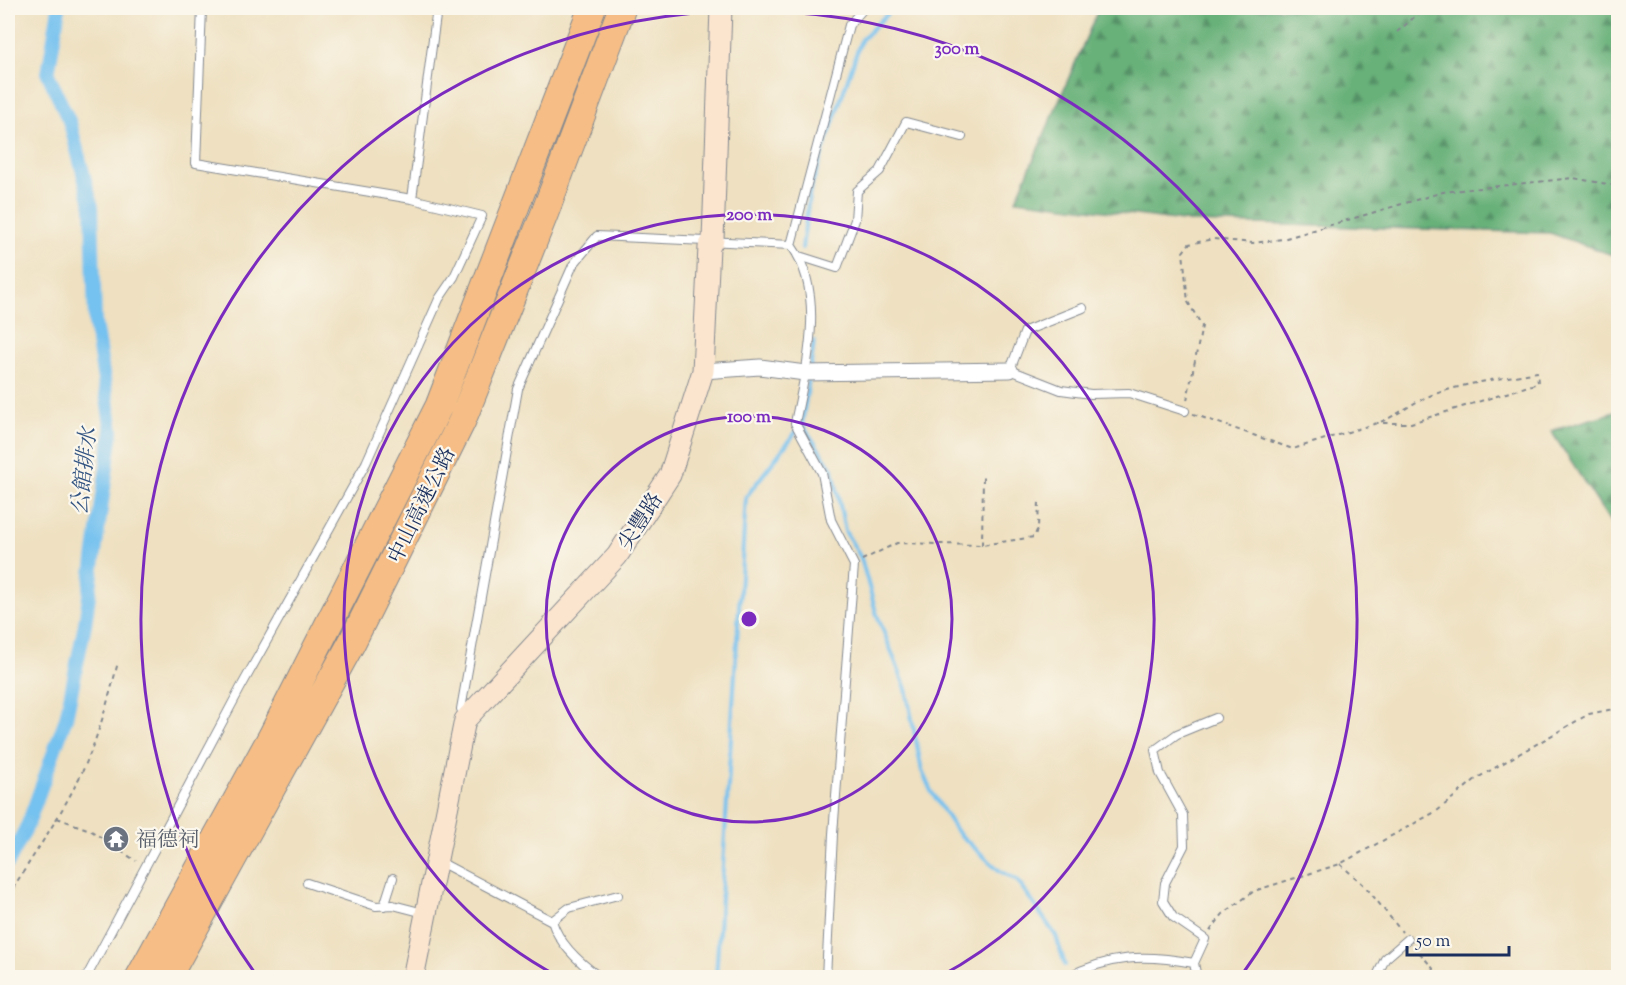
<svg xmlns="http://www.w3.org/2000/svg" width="1626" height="985" viewBox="0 0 1626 985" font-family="'Sorts Mill Goudy','Noto Serif TC',serif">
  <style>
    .forest { fill: url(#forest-firs); stroke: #42706c; stroke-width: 1.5 }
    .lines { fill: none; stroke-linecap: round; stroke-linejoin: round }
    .stream { stroke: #75c1ef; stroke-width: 4 }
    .canal { stroke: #75c1ef; stroke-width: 14 }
    .lane-casing { stroke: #84888f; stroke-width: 10 }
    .street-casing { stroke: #84888f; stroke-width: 17 }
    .secondary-casing { stroke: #84888f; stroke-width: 23 }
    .highway-casing { stroke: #84888f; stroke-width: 29 }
    .path { stroke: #84888f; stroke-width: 2; stroke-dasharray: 4.5 4.5; stroke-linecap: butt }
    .lane { stroke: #fff; stroke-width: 8 }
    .street { stroke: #fff; stroke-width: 15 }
    .secondary { stroke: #fbe5cf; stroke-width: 21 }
    .highway { stroke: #f6be86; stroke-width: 27 }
    .ring { fill: none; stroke: #7b2cbf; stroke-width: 3 }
    .labels { text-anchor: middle; stroke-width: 4.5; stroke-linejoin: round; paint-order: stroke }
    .street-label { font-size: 21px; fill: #1b2f5e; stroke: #fbf7ec }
    .worship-label { font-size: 21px; fill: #5b616d; stroke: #fbf7ec; text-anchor: start }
    .water-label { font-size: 22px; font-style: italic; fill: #325482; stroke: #fbf7ec }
    .centre { fill: #7b2cbf; stroke: #fbf7ec; stroke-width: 3 }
    .ring-label { font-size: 18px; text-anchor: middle; font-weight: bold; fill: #7b2cbf; stroke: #fbf7ec; stroke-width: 4.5; stroke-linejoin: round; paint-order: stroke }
  </style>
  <defs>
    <pattern id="forest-firs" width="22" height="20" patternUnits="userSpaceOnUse" patternTransform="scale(1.5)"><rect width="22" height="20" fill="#68b179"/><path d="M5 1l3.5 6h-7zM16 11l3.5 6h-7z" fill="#559066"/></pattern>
  </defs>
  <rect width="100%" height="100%" fill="#fbf7ec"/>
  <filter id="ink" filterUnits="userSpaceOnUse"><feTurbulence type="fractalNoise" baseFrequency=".0167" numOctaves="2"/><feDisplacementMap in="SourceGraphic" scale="12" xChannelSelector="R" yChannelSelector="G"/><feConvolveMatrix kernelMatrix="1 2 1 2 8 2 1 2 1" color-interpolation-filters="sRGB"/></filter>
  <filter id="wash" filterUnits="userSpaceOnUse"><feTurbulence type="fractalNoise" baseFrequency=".008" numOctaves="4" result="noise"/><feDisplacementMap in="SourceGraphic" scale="24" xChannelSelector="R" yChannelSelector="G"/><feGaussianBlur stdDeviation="1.35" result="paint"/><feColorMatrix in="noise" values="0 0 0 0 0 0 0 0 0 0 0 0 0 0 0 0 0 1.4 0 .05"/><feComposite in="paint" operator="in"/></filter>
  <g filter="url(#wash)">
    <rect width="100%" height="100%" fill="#eee0c0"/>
    <path class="forest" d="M1099,8H1618V257L1550,233L1191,222L1016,200Z
      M1618,411V534L1551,431Z"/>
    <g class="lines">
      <path class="stream" d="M802,248L810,190L861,40L893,8
        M810,370L814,341
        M802,424L833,470L845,531L861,558L876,612L906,689L922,771L931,791L957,832L1000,871L1017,880L1056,936L1065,965
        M716,978L746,497L802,424L809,378"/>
      <path class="canal" d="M8,863L28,824L66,718L85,624L112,431L95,323L92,207L70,123L48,74L59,8"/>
    </g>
  </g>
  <g filter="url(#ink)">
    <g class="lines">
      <defs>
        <path id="lane" d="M412,199L437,8
          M799,256L837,268L855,220L857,191L880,171L906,122L962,137
          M1083,308L1025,331L1010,370L1061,390L1091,394L1129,393L1185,411
          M465,719L461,709L518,389L573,265L597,236L791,245
          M438,861L552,921C559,944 581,964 601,978
          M307,883L376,906L393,905L424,913
          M384,906L393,878
          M552,921L569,908L618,895
          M86,978L241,687L366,463L439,299L454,277L482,216L412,199L196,163L202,8
          M826,978L833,834L854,565L831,520L822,473L795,423C806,368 827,294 791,245L849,25L864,8
          M1065,978C1111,955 1144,954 1194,963
          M1197,978L1194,963L1205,939L1173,917L1163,901L1165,883L1184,846L1183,815L1160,773L1155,750L1177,734L1216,718
          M1376,978L1385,959L1408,939"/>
        <path id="street" d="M703,371L760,367L805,373L1010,370"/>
        <path id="secondary" d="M413,978L465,720L617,556L670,475L703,371L709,247L713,240L721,8"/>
        <path id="highway" d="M139,978L272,736L439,406L592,8
          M167,978L351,644L462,421L544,215L622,8"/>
      </defs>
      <use href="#lane" class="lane-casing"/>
      <use href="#street" class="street-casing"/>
      <use href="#secondary" class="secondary-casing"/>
      <use href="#highway" class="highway-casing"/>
      <path class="path" d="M1397,32L1425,8
        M1187,400L1202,326L1188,302L1183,252L1189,244L1213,239L1253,243L1283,239L1443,192L1573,178L1618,186
        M1193,414L1293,449L1377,423C1396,417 1410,404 1427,397C1462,383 1500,379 1537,372L1538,383L1411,423H1377
        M982,545L983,476
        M862,560L897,543L982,545L1034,537L1038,528L1039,501
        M57,818L90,830L136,861
        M1340,864L1365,886L1402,932
        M8,896C34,854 63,813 84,768C99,734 109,698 118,662
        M1210,931L1223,914L1254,891L1340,864L1437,811L1477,778L1589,714L1618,708
        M1414,946L1441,978"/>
      <use href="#lane" class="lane"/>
      <use href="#street" class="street"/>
      <use href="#secondary" class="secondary"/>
      <use href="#highway" class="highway"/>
    </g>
  </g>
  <g class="ring">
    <circle cx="749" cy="619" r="203"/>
    <path d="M559 977A405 405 0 1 1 939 977"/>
    <path d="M257 976A608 608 0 1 1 1241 976"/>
  </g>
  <defs>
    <symbol id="temple-disc" viewBox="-11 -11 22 22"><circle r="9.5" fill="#6b7280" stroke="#fbf7ec"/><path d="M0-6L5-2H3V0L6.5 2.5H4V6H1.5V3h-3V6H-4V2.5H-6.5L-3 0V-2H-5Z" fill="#fff"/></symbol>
  </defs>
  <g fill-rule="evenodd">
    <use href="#temple-disc" x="101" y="824" width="30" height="30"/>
  </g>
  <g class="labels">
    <g class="street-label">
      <text transform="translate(421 505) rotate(-64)" y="7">中山高速公路</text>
      <text transform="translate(640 521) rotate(-57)" y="7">尖豐路</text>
    </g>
    <g class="worship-label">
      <text x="136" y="846">福德祠</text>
    </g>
    <g class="water-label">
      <text transform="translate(83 471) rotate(-84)" y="8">公館排水</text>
    </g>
  </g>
  <circle cx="749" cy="619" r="9" class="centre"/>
  <g class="ring-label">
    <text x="957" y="54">300 m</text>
    <text x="749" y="220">200 m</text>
    <text x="749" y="422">100 m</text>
  </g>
  <rect width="1626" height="985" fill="none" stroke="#fbf7ec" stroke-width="30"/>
  <path d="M1407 946v9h102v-9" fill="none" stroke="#1b2f5e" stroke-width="3"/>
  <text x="1416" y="946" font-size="18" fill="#1b2f5e" stroke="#fbf7ec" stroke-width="4.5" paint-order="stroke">50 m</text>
</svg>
